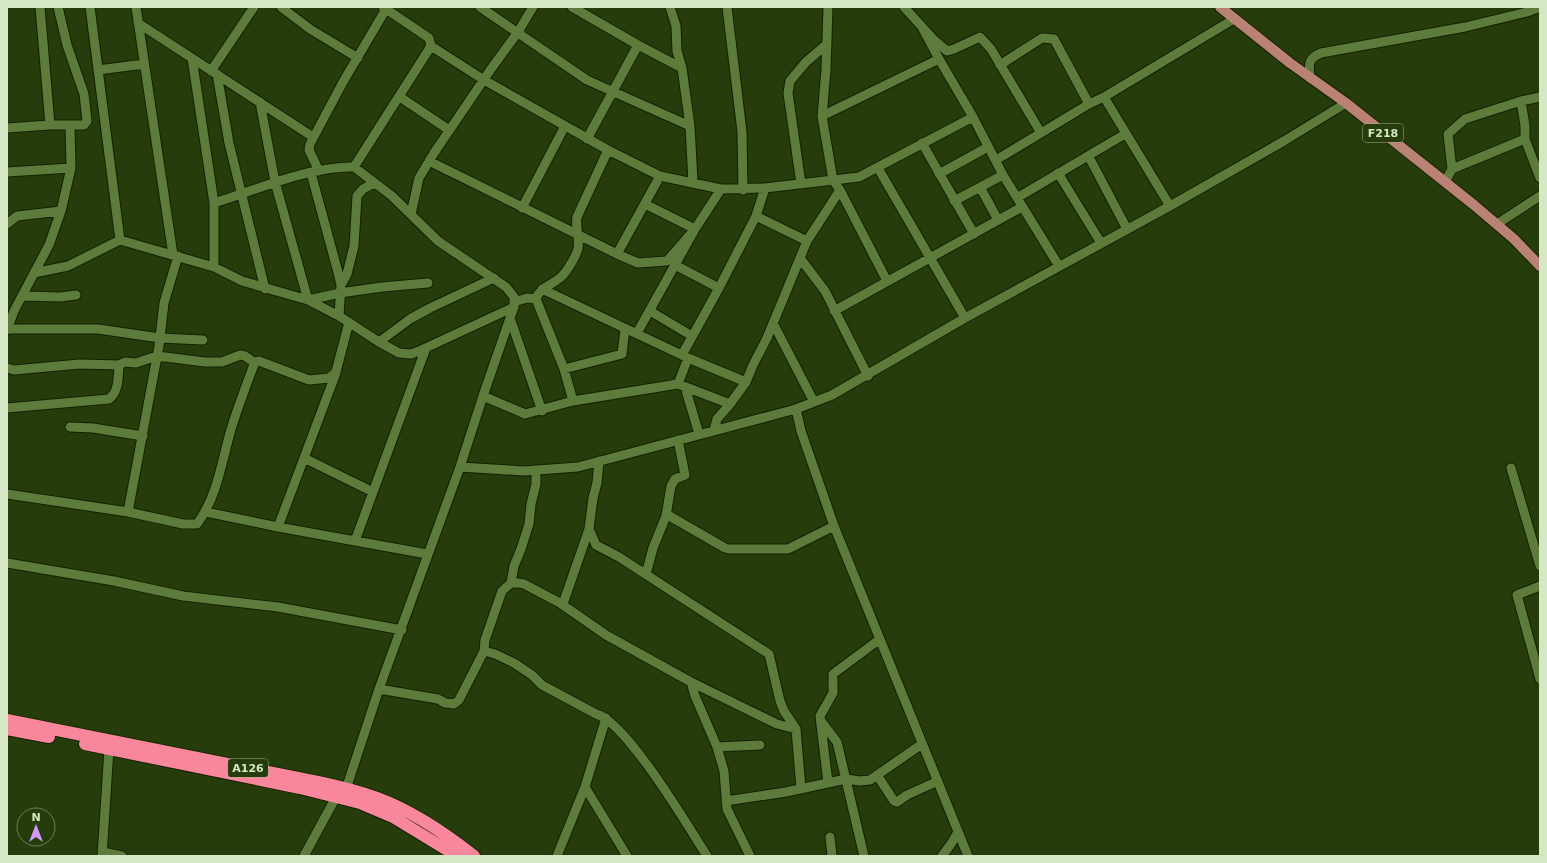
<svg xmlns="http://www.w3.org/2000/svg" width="1547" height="863" viewBox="0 0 1547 863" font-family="'DejaVu Sans',sans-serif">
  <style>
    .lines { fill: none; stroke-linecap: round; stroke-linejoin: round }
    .minor-casing { stroke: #132101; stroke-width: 11 }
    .major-casing { stroke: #132101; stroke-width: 12 }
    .highway-casing { stroke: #132101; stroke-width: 14 }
    .minor { stroke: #5d7b3b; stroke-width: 9 }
    .major { stroke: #ba8275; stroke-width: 10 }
    .highway { stroke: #f8879b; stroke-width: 12 }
    .labels { text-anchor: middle; stroke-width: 4; stroke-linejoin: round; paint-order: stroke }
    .shield { fill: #273c0b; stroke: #a1b48d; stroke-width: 1 }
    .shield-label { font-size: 11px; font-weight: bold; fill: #d5e7c5 }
  </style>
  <rect width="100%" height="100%" fill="#273c0b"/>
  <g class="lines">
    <defs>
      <path id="minor" d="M90,7L120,240
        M136,7L173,255
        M281,7L310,29L358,58
        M383,7L429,38L431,46L484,80L608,150L660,176L721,189L765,188L859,177L973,117
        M480,7L587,80L690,126
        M572,7L638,45L682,68
        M670,7L676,26L677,51L682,68L690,126L693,182
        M727,7L742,132L743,190
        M828,7L826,70L822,116L833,180L840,190L887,281
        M904,7L934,40L947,51L954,49L980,37L991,49L1041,133
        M138,23L313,137
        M923,29L939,59L973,117L1003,175L1059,266
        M192,58L214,203V267
        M1000,65L1042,38L1054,39L1089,104
        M98,70L144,64
        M211,71L254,7
        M217,74L229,143L265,289
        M1310,78C1309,65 1307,59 1321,53L1465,27L1527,12L1540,7
        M400,97L449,130
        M1104,97L1170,206
        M1521,101L1525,126V139L1540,178
        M260,102L275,182L308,300
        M822,116L939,59
        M50,125H84L87,121L84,94L67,45L58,7
        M7,128L50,125L40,7
        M587,139L638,45
        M922,143L974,234
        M1089,157L1127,229
        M996,160L1089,104L1104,97L1234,19
        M429,161L617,254L638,263L667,261L695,229
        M354,167L431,46
        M878,168L965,318
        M1452,169L1525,139
        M319,171L309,150L310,144L343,82L386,9
        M7,172L71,168
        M311,173L339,276L341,285L339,316
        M1058,173L1101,243
        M939,174L988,147
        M1445,182L1452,169L1448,134L1465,119L1521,101L1540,97
        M801,184L788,93L790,81L806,62L827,44
        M980,187L998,220
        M1017,198L1125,134
        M954,201L1003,175
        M214,203C257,190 309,166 354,167L392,196L438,241L506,287L514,297V307L510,318L483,396L460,467L379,689L346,789
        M645,204L695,229
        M522,208L565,126
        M411,214L419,178L434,153L491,69L518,32L533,7
        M756,216L807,241
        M7,224L17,216L61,211
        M1497,224L1540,196
        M617,254L660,176
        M800,258L825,291L868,376
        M675,265L719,288
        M34,273L68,266L120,240L214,267L242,281L308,300L339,316L379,342L399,353L411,354L419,351L514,307
        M341,285L347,274L354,246L357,196L363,189L374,183
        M542,289L688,358L746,382
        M22,296L60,297L76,295
        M308,300L340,293L382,287L428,283
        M514,302L527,298L536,299
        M650,311L692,336
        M834,311L1022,207
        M510,318L542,411
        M773,323L814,402
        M8,329H98L160,338L203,340
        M7,330L14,311L49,245L61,211L71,168L70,125
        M637,333L695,229L721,189
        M379,342L410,319L430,308L494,278
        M682,355L719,288L756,216L765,188
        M7,368L14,370L80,364L119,365L125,362L136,363L157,356L205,362H222L240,355L245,356L255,363
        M564,369L622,354L625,329
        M678,384L688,358
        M685,387L699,434
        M483,396L525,414L573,401L678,384L730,404
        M573,401L564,369L536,299C540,287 552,285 561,277C566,273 577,255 578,248C580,238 575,227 577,217L608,150
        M7,408L109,399C119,392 118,377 119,365
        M796,409L801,431L834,526L968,856
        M70,427L93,428L143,436
        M714,430L717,419L730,404L746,382L753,365L767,338L807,241L840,190
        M304,458L373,492
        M460,467L524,471L578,467L796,409L832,395L965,318L1170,206L1284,141L1346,103
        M1511,468L1540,566
        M7,494L128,512L183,524H197C218,496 222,459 232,426C239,404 247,383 255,362L259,361L309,380L329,378L336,372L349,322
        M128,512L159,346L164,303L178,256
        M206,512L278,527L427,554
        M666,514L725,548L729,549H788L834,526
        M278,527L336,373
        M589,529L596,545L619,557L769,654L780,701L784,711L796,729L801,789
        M355,541L426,348
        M7,563L114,581L183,596L278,607L402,630
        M646,574L653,548L666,516L671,486L675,479L685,475L678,440
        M511,583L514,566L521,549L529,524L531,504L536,484V470
        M1540,586L1517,595L1540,679
        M560,603L606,635L691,682L777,724L796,729
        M484,651L495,654L514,663L532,675L542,685L596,714C626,721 689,828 707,856
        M691,682L695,696L717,747L724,771L727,809L750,856
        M379,689L438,699L445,703L454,704L459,700L484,651L485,640L502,591L511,583H518L524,584L560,603L564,601L589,529L593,498L597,483L599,461
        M821,721L837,742L864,856
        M717,747L760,745
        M877,775L894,801L897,802L907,795L938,781
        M828,783L820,716L833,693V674L880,639
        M585,787L627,856
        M726,801L786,792L846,779L860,781L870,780L922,744
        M830,837L832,856
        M103,852L122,856
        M102,856L109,749
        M304,856L336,797
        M557,856L585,787L606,718
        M942,856L951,844L958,832"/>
      <path id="major" d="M1220,7L1290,63L1346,103L1474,205L1514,239L1540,266"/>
      <path id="highway" d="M7,720L318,782C337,786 357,791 377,798C410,810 446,834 474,856
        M7,729L49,737
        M85,744L300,788L360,803L393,817L457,856"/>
    </defs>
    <use href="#minor" class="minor-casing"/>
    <use href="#major" class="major-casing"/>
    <use href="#highway" class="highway-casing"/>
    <use href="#minor" class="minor"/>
    <use href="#major" class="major"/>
    <use href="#highway" class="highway"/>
  </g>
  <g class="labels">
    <g class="shield">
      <rect x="1363" y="124" width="40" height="18" rx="3"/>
      <rect x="228" y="759" width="40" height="18" rx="3"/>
    </g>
    <g class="shield-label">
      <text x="1383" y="137">F218</text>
      <text x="248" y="772">A126</text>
    </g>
  </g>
  <rect width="1547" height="863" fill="none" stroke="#d5e7c5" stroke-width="16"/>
  <g transform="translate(36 827)"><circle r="19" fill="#273c0b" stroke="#6d8055"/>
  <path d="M0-3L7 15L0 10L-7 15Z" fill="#d39cfc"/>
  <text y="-6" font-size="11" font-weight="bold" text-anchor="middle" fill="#d5e7c5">N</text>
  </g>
</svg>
